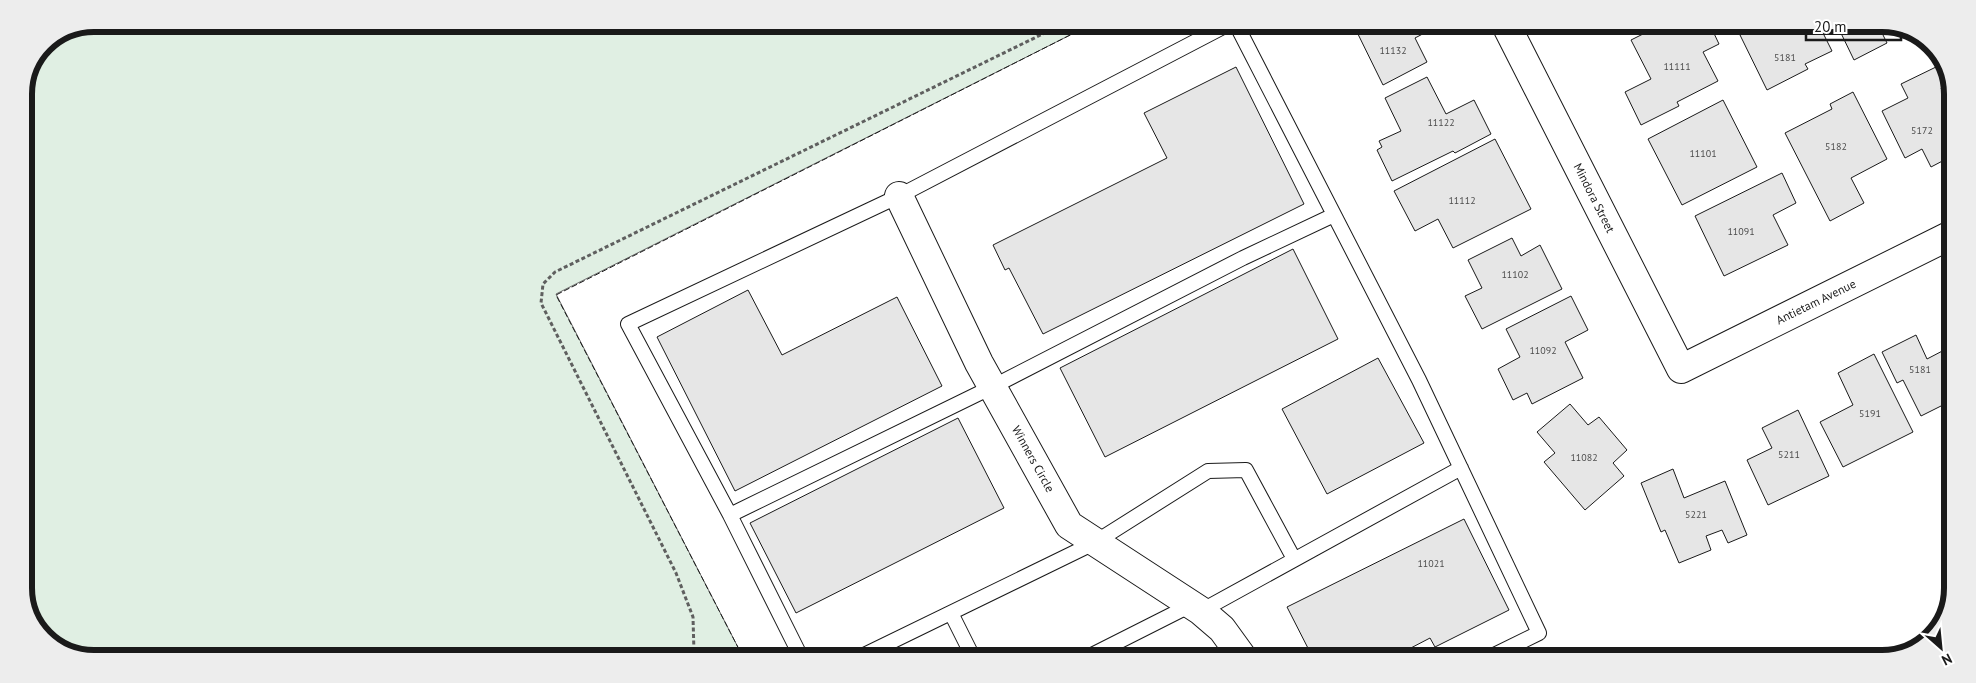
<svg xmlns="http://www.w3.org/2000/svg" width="1976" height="683" viewBox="0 0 1976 683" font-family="'PT Sans',sans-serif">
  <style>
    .green { fill: #e0efe3; stroke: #6a6a6a }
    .building { fill: #e6e6e6; stroke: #1a1a1a }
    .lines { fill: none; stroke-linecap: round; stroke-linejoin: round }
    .lane-casing { stroke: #1a1a1a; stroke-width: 16 }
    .street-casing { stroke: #1a1a1a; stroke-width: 30 }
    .path { stroke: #5f5f5f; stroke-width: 3; stroke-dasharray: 4 2.5; stroke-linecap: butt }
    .lane { stroke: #fff; stroke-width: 14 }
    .street { stroke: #fff; stroke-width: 28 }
    .fence { stroke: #1a1a1a; stroke-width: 1; stroke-dasharray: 6 2.5; stroke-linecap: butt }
    .labels { text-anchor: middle; stroke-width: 4; stroke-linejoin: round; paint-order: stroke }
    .number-label { font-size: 10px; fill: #4d4d4d }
    .street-label { font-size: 12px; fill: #1a1a1a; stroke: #fff }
    .rim { fill: none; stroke: #1a1a1a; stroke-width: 6 }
  </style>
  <rect width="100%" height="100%" fill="#fff"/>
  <path class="green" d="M94,24L1088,26L556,294L743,657L72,656L39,632L24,594V90L45,44Z"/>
  <path class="building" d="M1354,26H1433L1434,28L1415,38L1427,62L1383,85Z
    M1657,27H1711L1719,44L1703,52L1718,81L1677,102L1679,106L1641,125L1625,92L1651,79L1631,40Z
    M1755,27H1820L1832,51L1805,64L1808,69L1767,90L1740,35Z
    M1838,27H1879L1887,43L1854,60Z
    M1236,67L1304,204L1043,334L1009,268L1005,270L993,245L1167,158L1144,113Z
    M1936,67L1945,85L1941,88L1952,110V156L1931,167L1922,149L1905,158L1882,111L1908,98L1901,84Z
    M1427,77L1446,114L1474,100L1491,134L1455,153L1453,151L1392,181L1377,150L1382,147L1379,141L1401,131L1385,98Z
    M1853,92L1887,159L1851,178L1864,203L1830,221L1785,133L1832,109L1830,104Z
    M1723,100L1757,167L1682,205L1648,139Z
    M1495,139L1531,209L1453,248L1438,219L1415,231L1394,191Z
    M1782,173L1796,203L1773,215L1788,245L1724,276L1695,216Z
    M1512,238L1521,256L1540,245L1562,289L1482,329L1465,296L1482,288L1468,260Z
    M1293,249L1338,339L1105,457L1060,368Z
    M748,290L782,355L897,297L942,386L735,491L657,337Z
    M1571,296L1588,330L1565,342L1583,378L1532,404L1527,393L1513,400L1498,369L1520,357L1506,329Z
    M1916,335L1927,359L1950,347V410L1947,403L1921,416L1903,380L1897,383L1882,352Z
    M1874,354L1913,432L1843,467L1820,422L1853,405L1838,373Z
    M1378,358L1424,443L1327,494L1282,409Z
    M1570,404L1588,425L1599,417L1627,450L1613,463L1624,476L1585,510L1544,462L1555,453L1537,432Z
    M1798,410L1829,476L1768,505L1747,460L1772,448L1762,428Z
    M958,418L1004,508L796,613L750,523Z
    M1673,469L1684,498L1725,481L1747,535L1728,543L1722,530L1706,536L1711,550L1679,563L1665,530L1661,532L1641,483Z
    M1464,519L1509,610L1435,647L1430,638L1407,650L1411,658H1313L1287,607Z"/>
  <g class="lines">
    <defs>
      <path id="lane" d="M1225,26L899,196L628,324L730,515L992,387L1243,258L1334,215
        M1237,26L1419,380L1539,633L1488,658
        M730,515L801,657
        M1201,611L1461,468
        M951,613L973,657
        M860,657L1094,543L1208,471L1246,470L1294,559
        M1086,658L1191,605"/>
      <path id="street" d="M1507,27L1681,369L1951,235
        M899,196L979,363L1069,525L1201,611L1222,629L1243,658"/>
    </defs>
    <use href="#lane" class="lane-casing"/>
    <use href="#street" class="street-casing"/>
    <path class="path" d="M692,657L694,653L693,617L676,573L541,303L543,284L555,272L1059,26"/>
    <use href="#lane" class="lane"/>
    <use href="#street" class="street"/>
    <path class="fence" d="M743,657L556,295L1088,26"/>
  </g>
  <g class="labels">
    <g class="number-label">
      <text x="1393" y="54">11132</text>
      <text x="1785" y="61">5181</text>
      <text x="1677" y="70">11111</text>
      <text x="1441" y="126">11122</text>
      <text x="1922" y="134">5172</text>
      <text x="1836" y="150">5182</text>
      <text x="1703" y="157">11101</text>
      <text x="1462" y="204">11112</text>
      <text x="1741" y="235">11091</text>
      <text x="1515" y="278">11102</text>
      <text x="1543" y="354">11092</text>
      <text x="1920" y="373">5181</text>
      <text x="1870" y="417">5191</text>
      <text x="1789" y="458">5211</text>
      <text x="1584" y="461">11082</text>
      <text x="1696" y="518">5221</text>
      <text x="1431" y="567">11021</text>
    </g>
    <g class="street-label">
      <text transform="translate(1594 198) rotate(63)" y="4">Mindora Street</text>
      <text transform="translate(1816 302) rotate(-26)" y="4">Antietam Avenue</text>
      <text transform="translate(1033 459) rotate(61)" y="4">Winners Circle</text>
    </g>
  </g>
  <path d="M0 0H1976V683H0ZM94 32H1882A62 62 0 0 1 1944 94V588A62 62 0 0 1 1882 650H94A62 62 0 0 1 32 588V94A62 62 0 0 1 94 32Z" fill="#ededed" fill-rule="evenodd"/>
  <path class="rim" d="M94 32H1882A62 62 0 0 1 1944 94V588A62 62 0 0 1 1882 650H94A62 62 0 0 1 32 588V94A62 62 0 0 1 94 32Z"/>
  <g transform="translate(1941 648) rotate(153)" stroke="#ffffff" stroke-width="4" paint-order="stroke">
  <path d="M0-4L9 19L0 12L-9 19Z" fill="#1a1a1a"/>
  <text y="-8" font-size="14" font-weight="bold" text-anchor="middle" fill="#1a1a1a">N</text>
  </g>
  <path d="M1806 32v8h95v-8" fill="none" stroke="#1a1a1a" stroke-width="2.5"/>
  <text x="1814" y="32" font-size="15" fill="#1a1a1a" stroke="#ffffff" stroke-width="4" paint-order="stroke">20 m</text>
</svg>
